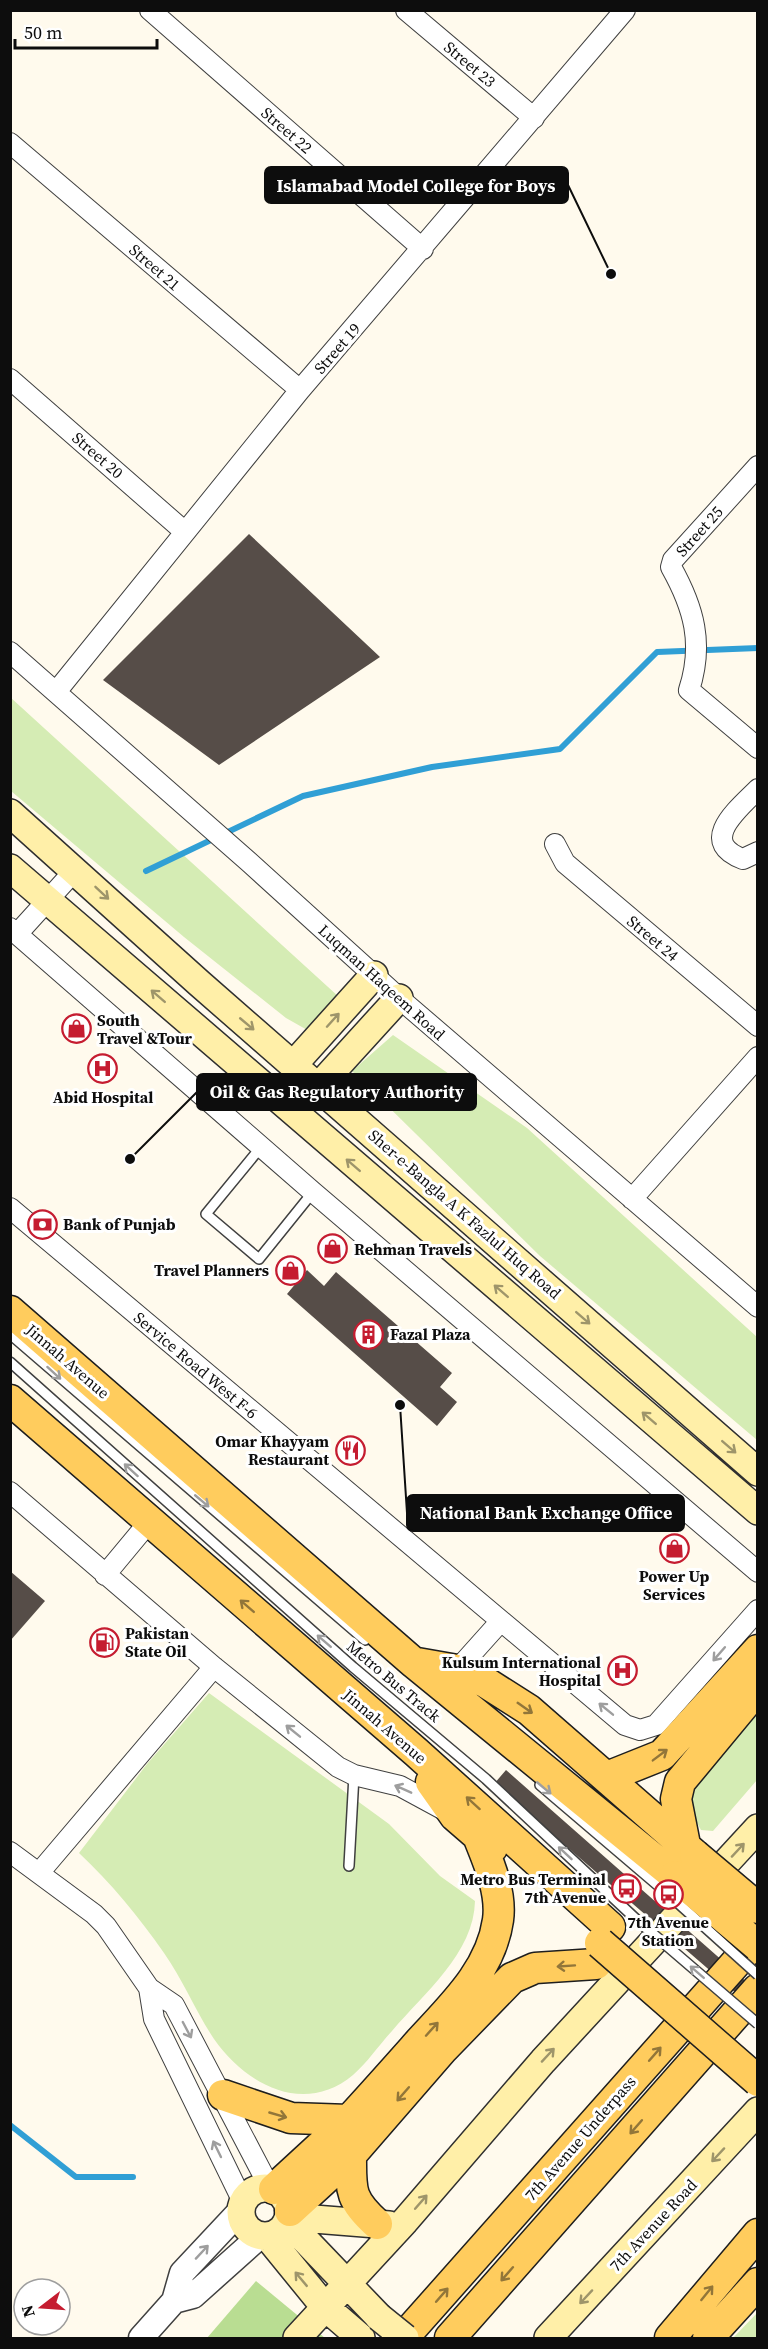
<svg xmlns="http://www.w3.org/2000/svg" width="768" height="2349" viewBox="0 0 768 2349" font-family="'Source Serif 4',serif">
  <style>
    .green { fill: #d5ecb4 }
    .forest { fill: #b9dd92 }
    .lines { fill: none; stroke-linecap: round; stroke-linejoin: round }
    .stream { stroke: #309fd5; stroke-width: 6 }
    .building { fill: #564d48 }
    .service-casing { stroke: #404040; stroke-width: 12 }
    .minor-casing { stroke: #404040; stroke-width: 22 }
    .tertiary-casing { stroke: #404040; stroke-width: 27 }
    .secondary-casing { stroke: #2f2f2f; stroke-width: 30 }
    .primary-casing { stroke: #1e1e1e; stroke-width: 33 }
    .service { stroke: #fff; stroke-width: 9 }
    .minor { stroke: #fff; stroke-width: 20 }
    .tertiary { stroke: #fff; stroke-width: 24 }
    .secondary { stroke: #ffefa8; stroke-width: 27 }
    .primary { stroke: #ffcc5d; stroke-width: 30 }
    .service-bridge-casing { stroke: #404040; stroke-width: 12; stroke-linecap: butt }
    .secondary-bridge-casing { stroke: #2f2f2f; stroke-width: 30; stroke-linecap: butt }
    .primary-bridge-casing { stroke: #1e1e1e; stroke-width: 33; stroke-linecap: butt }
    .service-bridge { stroke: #fff; stroke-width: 9 }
    .secondary-bridge { stroke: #ffefa8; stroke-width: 27 }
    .primary-bridge { stroke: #ffcc5d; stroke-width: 30 }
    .oneway { stroke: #9e956a }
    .oneway2 { stroke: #9e9e9e }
    .oneway3 { stroke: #927639 }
    .labels { text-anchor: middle; stroke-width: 6; stroke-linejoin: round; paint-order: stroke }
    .street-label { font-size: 16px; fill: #0d0d0d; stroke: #fff }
    .poi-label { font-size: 16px; font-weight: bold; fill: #0d0d0d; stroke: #fff; text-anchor: start }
    .leader { fill: none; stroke: #0d0d0d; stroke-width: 2 }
    .callout-dot { fill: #0d0d0d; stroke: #fff; stroke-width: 2 }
    .callout { fill: #0d0d0d; stroke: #0d0d0d; stroke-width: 2 }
    .callout-label { font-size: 18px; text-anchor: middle; font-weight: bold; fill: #fff }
  </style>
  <rect width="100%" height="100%" fill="#fffaed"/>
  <path class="green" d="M10,697L339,997L309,1031L286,1018L184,937L11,791Z
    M393,1035L527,1128L757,1337V1440L540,1256L352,1071Z
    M209,1693L389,1824L440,1876L475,1901C474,1953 424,1993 392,2031C379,2045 367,2063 353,2075C304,2116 246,2085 214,2039C196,2012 183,1980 164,1953C139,1917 111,1883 79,1853L147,1764Z
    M757,1708V1780L713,1831L701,1830C695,1819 688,1807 691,1794C697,1773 742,1727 757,1708Z
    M757,2313V2338H733Z"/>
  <path class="forest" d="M256,2281L325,2338H207Z"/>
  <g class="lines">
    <path class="stream" d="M146,871L303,796L432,767L560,749L657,652L758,648
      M10,2125L76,2177H133"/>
  </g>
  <path class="building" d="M249,534L380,657L219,765L103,680Z
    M307,1270L324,1286L336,1272L452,1373L440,1387L457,1402L437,1426L287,1294Z
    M10,1571L45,1601L10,1641Z
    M506,1770L758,1992V2012L494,1784Z"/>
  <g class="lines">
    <defs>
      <path id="service" d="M261,1147L206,1214L259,1259L313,1192
        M10,1334L365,1640
        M10,1362L353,1667L486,1779L638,1921
        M540,1785L668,1894
        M349,1866L354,1775"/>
      <path id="minor" d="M150,10L423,249
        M406,10L534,118
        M10,143L300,390
        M10,379L185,532
        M758,466L673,560L671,567C694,608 704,644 689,690L758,748
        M10,652L249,862L399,998L758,1307
        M56,692L300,390L625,10
        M758,789C738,809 697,842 743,859L758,852
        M555,844L565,863L758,1026
        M10,928L313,1192L758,1572
        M18,933L76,869
        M632,1199L758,1057
        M10,1208L625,1725L640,1730L656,1725L758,1610
        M10,1492L214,1667L338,1767L354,1775L400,1786L448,1812
        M105,1575L149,1522
        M457,1670L500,1622
        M10,1852L94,1914L106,1926L149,1988L174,2005L270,2188
        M39,1873L214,1667
        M149,1988L154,2019L243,2202"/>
      <path id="tertiary" d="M174,2301L193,2296L260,2236
        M141,2338L174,2301L182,2273L241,2210"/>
      <path id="secondary" d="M10,813L199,983L758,1472
        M10,868L758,1511
        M294,1064L374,975
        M319,1086L399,998
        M241 2212a24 24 0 1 1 48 0a24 24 0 1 1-48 0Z
        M289,2217L389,2225
        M287,2221L379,2317
        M267,2236L324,2306L361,2338
        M297,2338L405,2221L543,2061L758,1828
        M548,2338L758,2111"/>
      <path id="primary" d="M10,1311L414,1663L675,1876
        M10,1400L416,1752L610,1927
        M417,1663L457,1670L485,1682L529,1710L695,1855
        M607,1777L662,1755L758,1650
        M431,1782L455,1816L492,1848
        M685,1845L676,1799L680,1782L758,1688
        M223,2095L291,2118L349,2120C373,2094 396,2068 420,2041C452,2006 491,1970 498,1920C502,1892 488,1861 478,1836
        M351,2155C351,2190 349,2199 377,2224
        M274,2189L349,2120
        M290,2211L351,2155L443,2049L512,1978L535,1968L596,1964
        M403,2338L758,1938
        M450,2338L758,1989
        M670,2338L758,2234
        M708,2338L758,2283"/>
    </defs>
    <use href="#service" class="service-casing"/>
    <use href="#minor" class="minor-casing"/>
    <use href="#tertiary" class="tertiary-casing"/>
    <use href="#secondary" class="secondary-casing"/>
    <use href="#primary" class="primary-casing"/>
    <use href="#service" class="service"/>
    <use href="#minor" class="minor"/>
    <use href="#tertiary" class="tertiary"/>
    <use href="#secondary" class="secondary"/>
    <use href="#primary" class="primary"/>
    <defs>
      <path id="service-bridge" d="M668,1894L758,1975
        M638,1921L758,2024"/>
      <path id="secondary-bridge" d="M379,2317L405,2338"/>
      <path id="primary-bridge" d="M695,1855L758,1908
        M675,1876L758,1946
        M600,1943L758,2081"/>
    </defs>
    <use href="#service-bridge" class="service-bridge-casing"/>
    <use href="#secondary-bridge" class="secondary-bridge-casing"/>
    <use href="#primary-bridge" class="primary-bridge-casing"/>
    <use href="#service-bridge" class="service-bridge"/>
    <use href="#secondary-bridge" class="secondary-bridge"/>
    <use href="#primary-bridge" class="primary-bridge"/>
  </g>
  <defs><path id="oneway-shaft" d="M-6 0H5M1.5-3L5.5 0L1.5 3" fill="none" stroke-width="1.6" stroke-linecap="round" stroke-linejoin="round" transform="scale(1.5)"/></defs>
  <g class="oneway">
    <use href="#oneway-shaft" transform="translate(102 893) rotate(43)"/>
    <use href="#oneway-shaft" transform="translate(158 996) rotate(-139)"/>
    <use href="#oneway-shaft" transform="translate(333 1020) rotate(-48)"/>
    <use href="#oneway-shaft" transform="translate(247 1024) rotate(40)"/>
    <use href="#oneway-shaft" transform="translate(353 1165) rotate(-139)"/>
    <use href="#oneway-shaft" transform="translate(501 1291) rotate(-139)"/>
    <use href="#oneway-shaft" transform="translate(583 1318) rotate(41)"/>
    <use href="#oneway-shaft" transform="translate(649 1418) rotate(-139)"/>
    <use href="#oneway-shaft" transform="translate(729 1447) rotate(41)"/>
    <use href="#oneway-shaft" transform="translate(738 1850) rotate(-47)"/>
    <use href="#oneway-shaft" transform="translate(548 2055) rotate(-47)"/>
    <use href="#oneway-shaft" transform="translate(718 2155) rotate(133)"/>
    <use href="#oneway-shaft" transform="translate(421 2202) rotate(-49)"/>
    <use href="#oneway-shaft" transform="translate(301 2279) rotate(-130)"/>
    <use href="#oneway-shaft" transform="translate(586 2297) rotate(133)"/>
  </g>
  <g class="oneway2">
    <use href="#oneway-shaft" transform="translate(54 1373) rotate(42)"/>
    <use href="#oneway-shaft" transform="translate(131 1470) rotate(-138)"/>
    <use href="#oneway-shaft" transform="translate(202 1501) rotate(40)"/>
    <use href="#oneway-shaft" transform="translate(324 1641) rotate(-139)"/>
    <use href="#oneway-shaft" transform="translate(719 1654) rotate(131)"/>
    <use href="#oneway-shaft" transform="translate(606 1709) rotate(-141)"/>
    <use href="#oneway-shaft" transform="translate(293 1731) rotate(-141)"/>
    <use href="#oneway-shaft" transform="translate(544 1788) rotate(40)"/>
    <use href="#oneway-shaft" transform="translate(403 1789) rotate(-156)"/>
    <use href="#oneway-shaft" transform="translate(565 1853) rotate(-137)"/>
    <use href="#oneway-shaft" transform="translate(697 1972) rotate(-139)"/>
    <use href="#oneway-shaft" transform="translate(187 2030) rotate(62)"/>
    <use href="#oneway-shaft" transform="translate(217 2149) rotate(-116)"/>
    <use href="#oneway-shaft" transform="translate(202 2252) rotate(-47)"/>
  </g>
  <g class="oneway3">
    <use href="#oneway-shaft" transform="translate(247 1606) rotate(-139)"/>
    <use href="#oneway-shaft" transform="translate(525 1708) rotate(35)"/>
    <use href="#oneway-shaft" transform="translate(660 1755) rotate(-37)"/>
    <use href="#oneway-shaft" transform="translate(473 1803) rotate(-138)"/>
    <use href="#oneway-shaft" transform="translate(566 1966) rotate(176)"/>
    <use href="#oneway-shaft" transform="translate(432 2029) rotate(-48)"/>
    <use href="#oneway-shaft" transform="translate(655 2054) rotate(-49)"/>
    <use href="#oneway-shaft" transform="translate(403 2094) rotate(131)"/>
    <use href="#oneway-shaft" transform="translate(278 2115) rotate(16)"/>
    <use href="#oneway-shaft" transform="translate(636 2127) rotate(131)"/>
    <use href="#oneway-shaft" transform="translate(507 2274) rotate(131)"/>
    <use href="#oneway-shaft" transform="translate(707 2293) rotate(-51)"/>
    <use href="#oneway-shaft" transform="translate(442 2295) rotate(-49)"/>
  </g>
  <defs>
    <symbol id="shop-ring" viewBox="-11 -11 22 22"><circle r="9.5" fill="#fff" stroke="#c51c30" stroke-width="1.5"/><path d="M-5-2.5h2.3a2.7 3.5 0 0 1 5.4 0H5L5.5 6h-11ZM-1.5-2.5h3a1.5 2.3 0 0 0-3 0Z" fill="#c51c30"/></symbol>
    <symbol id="hospital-ring" viewBox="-11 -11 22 22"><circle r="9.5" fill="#fff" stroke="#c51c30" stroke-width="1.5"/><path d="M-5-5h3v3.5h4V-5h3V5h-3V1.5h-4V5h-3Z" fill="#c51c30"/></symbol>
    <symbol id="bank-ring" viewBox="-11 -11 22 22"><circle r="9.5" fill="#fff" stroke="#c51c30" stroke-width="1.5"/><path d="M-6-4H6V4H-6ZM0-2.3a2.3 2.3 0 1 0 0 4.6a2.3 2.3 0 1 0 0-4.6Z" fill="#c51c30"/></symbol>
    <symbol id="building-ring" viewBox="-11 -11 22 22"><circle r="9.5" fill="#fff" stroke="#c51c30" stroke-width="1.5"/><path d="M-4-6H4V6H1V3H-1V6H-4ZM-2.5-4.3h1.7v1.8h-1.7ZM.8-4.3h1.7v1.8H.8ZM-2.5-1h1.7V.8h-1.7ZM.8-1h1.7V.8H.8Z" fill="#c51c30"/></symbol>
    <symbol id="restaurant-ring" viewBox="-11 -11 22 22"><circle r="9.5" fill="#fff" stroke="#c51c30" stroke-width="1.5"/><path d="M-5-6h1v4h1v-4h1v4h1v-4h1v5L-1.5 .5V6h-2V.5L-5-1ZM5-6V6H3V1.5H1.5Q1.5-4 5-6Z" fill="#c51c30"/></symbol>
    <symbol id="fuel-ring" viewBox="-11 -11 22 22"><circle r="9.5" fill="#fff" stroke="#c51c30" stroke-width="1.5"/><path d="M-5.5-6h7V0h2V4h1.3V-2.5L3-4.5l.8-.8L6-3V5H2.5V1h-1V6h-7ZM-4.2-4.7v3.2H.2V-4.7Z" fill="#c51c30"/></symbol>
    <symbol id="bus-ring" viewBox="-11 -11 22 22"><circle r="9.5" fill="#fff" stroke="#c51c30" stroke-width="1.5"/><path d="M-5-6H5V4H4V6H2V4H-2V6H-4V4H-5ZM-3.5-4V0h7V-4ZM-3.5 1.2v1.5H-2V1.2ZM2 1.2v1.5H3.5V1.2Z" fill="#c51c30"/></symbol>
  </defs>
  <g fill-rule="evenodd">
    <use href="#shop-ring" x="60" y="1012" width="33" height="33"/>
    <use href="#hospital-ring" x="86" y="1052" width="33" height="33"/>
    <use href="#bank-ring" x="26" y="1208" width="33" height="33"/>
    <use href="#shop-ring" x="316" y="1232" width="33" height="33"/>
    <use href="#shop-ring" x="274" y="1254" width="33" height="33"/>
    <use href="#building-ring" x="352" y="1318" width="33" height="33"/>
    <use href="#restaurant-ring" x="334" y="1434" width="33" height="33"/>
    <use href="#shop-ring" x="658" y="1532" width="33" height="33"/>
    <use href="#fuel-ring" x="88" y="1626" width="33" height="33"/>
    <use href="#hospital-ring" x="606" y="1654" width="33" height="33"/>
    <use href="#bus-ring" x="610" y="1872" width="33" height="33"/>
    <use href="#bus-ring" x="652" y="1878" width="33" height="33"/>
  </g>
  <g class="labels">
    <g class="street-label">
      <text transform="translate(470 64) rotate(40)" y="6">Street 23</text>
      <text transform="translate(287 130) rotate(41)" y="6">Street 22</text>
      <text transform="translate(155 267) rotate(41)" y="6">Street 21</text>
      <text transform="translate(337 348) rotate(-49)" y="6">Street 19</text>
      <text transform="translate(98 455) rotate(41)" y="6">Street 20</text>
      <text transform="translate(699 531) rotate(-48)" y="6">Street 25</text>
      <text transform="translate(653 938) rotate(40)" y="6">Street 24</text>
      <text transform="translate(382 982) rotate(42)" y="6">Luqman Haqeem Road</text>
      <text transform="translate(465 1214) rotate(41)" y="6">Sher-e-Bangla A K Fazlul Huq Road</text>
      <text transform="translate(68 1361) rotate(41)" y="6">Jinnah Avenue</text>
      <text transform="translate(196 1365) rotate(40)" y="6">Service Road West F-6</text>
      <text transform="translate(394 1681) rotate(40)" y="6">Metro Bus Track</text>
      <text transform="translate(385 1726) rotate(41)" y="6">Jinnah Avenue</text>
      <text transform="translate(580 2138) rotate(-49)" y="6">7th Avenue Underpass</text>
      <text transform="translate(653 2225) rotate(-47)" y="6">7th Avenue Road</text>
    </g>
    <g class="poi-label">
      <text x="97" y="1026">South<tspan x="97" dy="18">Travel &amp;Tour</tspan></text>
      <text x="103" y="1103" text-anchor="middle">Abid Hospital</text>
      <text x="63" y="1230">Bank of Punjab</text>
      <text x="354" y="1255">Rehman Travels</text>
      <text x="269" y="1276" text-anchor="end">Travel Planners</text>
      <text x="390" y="1340">Fazal Plaza</text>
      <text x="329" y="1447" text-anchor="end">Omar Khayyam<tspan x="329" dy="18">Restaurant</tspan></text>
      <text x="674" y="1582" text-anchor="middle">Power Up<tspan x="674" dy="18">Services</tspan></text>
      <text x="125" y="1639">Pakistan<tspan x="125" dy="18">State Oil</tspan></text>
      <text x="601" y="1668" text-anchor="end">Kulsum International<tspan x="601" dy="18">Hospital</tspan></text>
      <text x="606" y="1885" text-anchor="end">Metro Bus Terminal<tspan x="606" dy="18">7th Avenue</tspan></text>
      <text x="668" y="1928" text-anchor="middle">7th Avenue<tspan x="668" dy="18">Station</tspan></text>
    </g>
  </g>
  <path class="leader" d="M611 274L568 185M130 1159L197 1092M400 1405L407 1513"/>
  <g class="callout-dot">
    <circle cx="611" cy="274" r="6"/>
    <circle cx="130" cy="1159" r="6"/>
    <circle cx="400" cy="1405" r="6"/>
  </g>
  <g class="callout">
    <rect x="265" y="167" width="303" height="36" rx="6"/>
    <rect x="197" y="1074" width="279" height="36" rx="6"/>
    <rect x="407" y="1495" width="277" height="36" rx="6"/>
  </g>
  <g class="callout-label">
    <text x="416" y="192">Islamabad Model College for Boys</text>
    <text x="337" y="1098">Oil &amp; Gas Regulatory Authority</text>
    <text x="546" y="1519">National Bank Exchange Office</text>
  </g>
  <rect width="768" height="2349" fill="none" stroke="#0d0d0d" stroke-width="24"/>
  <g transform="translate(42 2307) rotate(253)"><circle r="28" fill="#ffffff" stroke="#9e9e9e" stroke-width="1.5"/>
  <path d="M0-4.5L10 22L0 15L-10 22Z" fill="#c51c30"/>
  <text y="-9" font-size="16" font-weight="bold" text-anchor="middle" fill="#0d0d0d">N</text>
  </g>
  <path d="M15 39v9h142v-9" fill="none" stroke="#0d0d0d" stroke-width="3"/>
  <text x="24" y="39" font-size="18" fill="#0d0d0d" stroke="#ffffff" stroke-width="4.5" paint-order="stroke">50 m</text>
</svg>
